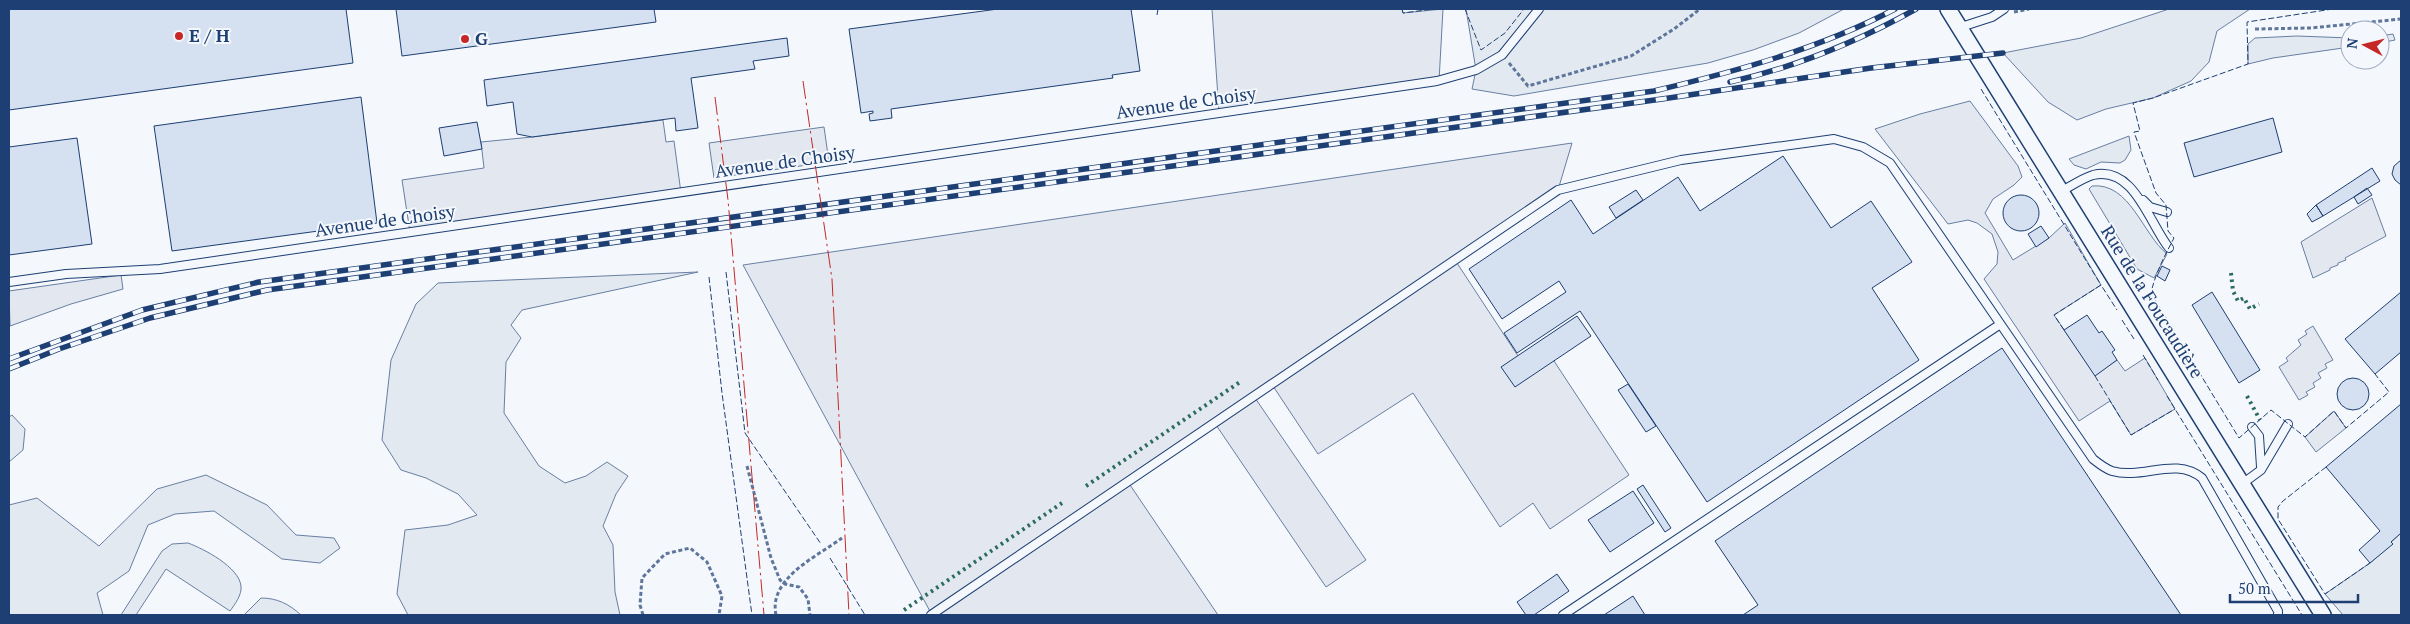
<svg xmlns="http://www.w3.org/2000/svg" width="2410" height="624" viewBox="0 0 2410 624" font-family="'PT Serif',serif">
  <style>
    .green { fill: #e3e9f0; stroke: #687fa3 }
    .parking { fill: #e3e8f0; stroke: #687fa3 }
    .building { fill: #d5e0f0; stroke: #1d3f73 }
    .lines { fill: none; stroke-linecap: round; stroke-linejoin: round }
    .lane-casing { stroke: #1d3f73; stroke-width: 10 }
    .street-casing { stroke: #1d3f73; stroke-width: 18 }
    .path { stroke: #5e769c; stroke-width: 3; stroke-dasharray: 4 2.5; stroke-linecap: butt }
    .lane { stroke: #f4f7fb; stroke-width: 8 }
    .street { stroke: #f4f7fb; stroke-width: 15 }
    .rail-casing { stroke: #1d3f73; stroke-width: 5.5 }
    .rail { stroke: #f4f7fb; stroke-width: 4; stroke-dasharray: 11; stroke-linecap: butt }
    .hedge { stroke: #2c6c60; stroke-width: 4; stroke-dasharray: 2.5 4; stroke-linecap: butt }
    .fence { stroke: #1d3f73; stroke-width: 1; stroke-dasharray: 6 2.5; stroke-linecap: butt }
    .power { stroke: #c62828; stroke-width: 1; stroke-dasharray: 18 4 2.5 4; stroke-linecap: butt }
    .poi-dot { fill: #c62828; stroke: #f4f7fb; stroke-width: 2 }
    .labels { text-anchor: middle; stroke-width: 4; stroke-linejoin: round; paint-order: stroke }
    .poi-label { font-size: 18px; font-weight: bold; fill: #1d3f73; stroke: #f4f7fb; text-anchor: start }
    .street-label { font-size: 18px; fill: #1d3f73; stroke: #f4f7fb }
  </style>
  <rect width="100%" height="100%" fill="#f4f7fb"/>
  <path class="green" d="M1466,9H1844L1799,33L1753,50L1708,63L1514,96L1472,89L1476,70Z
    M2169,9H2250L2217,31L2209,62L2191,81L2153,98L2106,109L2077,120L2048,102L2003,53L2081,38Z
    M2393,34L2395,40L2380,43V36Z
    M2297,36L2350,38V47L2273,58L2248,64V44L2255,38Z
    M2129,136L2131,150L2125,160L2120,163L2101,162L2086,169L2074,165L2069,159Z
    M2092,186C2130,182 2143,235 2167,254L2154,278L2137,269L2089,189Z
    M698,272L522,310L511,325L521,338L506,362L504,413L539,466L565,483L586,476L607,462L628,476L616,494L603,526L613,545L615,592L620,615H408L397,594L405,530L448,525L477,515L458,494L426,478L401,470L382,440L391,360L416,304L438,283Z
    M12,415L25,429L23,450L9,462V417Z
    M206,475L267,505L296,535L334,538L340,548L320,563L282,559L214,511L175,514L148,525L129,571L97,593L103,615H9V505L37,498L99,546L157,489Z
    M2401,533V615H2343L2325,594L2370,563L2392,544L2391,542Z
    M188,543C204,549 239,567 241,586C242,595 235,604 230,611L166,569L136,615H121L162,551L172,544Z
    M261,598C277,598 289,604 301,615H244Z"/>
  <path class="parking" d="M1212,9H1402L1403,13L1443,9L1439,81L1219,113Z
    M1970,101L2018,166L2022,177L2014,185L1993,199L1985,213L2013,260L2049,238L2065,223L2101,285L2054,315L2095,375L2117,360L2125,371L2145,358L2175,409L2131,435L2110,401L2079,421L1984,279L1997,264L1998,252L1992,234L1977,223L1968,220L1948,224L1875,129L1920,114Z
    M663,120L666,142L674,141L681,193L410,232L402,180L484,168L481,142L532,137Z
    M824,127L829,162L714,178L709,143Z
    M1572,143L1558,190L1455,260L1518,356L1554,361L1629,475L1550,529L1533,503L1500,527L1413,393L1318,454L1271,383L1253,395L1366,560L1326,587L1214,422L1128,482L1218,615H932L743,265Z
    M2372,198L2386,236L2345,258L2346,260L2338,263V265L2330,268V270L2313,278L2301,242Z
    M121,275L123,289L71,304L10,326L9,291Z
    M2313,326L2333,360L2325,364L2327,368L2318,373L2321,378L2313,383L2315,387L2306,392L2308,395L2299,400L2279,367L2288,361L2286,358L2301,345L2298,340L2307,334L2305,331Z
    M2334,411L2346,428L2316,452L2305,437Z"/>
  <path class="building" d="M9,9H346L353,63L9,110Z
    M396,9H654L656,22L402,56Z
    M998,9H1131L1140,71L1112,75L1113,78L891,109L892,118L870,121L869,114L873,113V111L861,113L849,29Z
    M787,38L789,56L753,61L755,69L691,78L698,128L676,131L675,118L532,137L517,134L513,102L487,106L484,80Z
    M361,97L377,223L172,251L154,126Z
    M2273,118L2282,152L2194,177L2184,143Z
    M477,122L482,149L444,156L439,128Z
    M77,138L92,244L9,255V147Z
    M1783,156L1831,228L1871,201L1912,262L1872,288L1919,360L1707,502L1580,311L1517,353L1504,333L1566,292L1559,281L1502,319L1469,269L1571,200L1593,234L1678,177L1700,211Z
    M2401,160V185L2395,180L2392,174L2394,166Z
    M2372,168L2380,181L2323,216L2316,205Z
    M2367,188L2372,195L2358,204L2354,197Z
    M1636,190L1643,200L1616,218L1609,207Z
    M2003 213a18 18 0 1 1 36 0a18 18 0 1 1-36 0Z
    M2316,205L2323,216L2312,222L2307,214Z
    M2041,226L2049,238L2036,247L2028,234Z
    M2162,266L2170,270L2165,281L2157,276Z
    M2212,292L2260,370L2239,383L2192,305Z
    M2401,292V352L2375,374L2345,339Z
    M2087,315L2099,333L2102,331L2115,350L2112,352L2117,360L2095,376L2064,330Z
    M1577,316L1591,336L1515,387L1501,367Z
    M2002,348L2181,615H1743L1758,605L1715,541Z
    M2337 394a16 16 0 1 1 32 0a16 16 0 1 1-32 0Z
    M1628,384L1656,426L1646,432L1618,390Z
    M2401,404V533L2391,542L2393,544L2370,563L2359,550L2380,531L2326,467Z
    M1643,485L1671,528L1665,532L1637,489Z
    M1633,491L1654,523L1610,552L1588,520Z
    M1557,574L1569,591L1534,615H1526L1517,602Z
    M1633,596L1645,615H1604Z"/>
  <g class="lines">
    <defs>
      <path id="lane" d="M1961,27L1992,17L2004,9
        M2062,191C2071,186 2083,178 2093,175C2134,165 2149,223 2169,248
        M2143,200L2150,207L2167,212
        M9,282L66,274L160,269L1437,81L1476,70L1502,55L1539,9
        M2252,427L2259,436L2261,467
        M2242,484L2261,470L2288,424
        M931,615L1558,190L1681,160L1834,139L1863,147L1890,163L2093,459C2098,463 2106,469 2112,471C2143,480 2175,456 2202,478L2278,611V615
        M1563,615L1999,325"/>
      <path id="street" d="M1948,9L2323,615"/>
    </defs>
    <use href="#lane" class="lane-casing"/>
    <use href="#street" class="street-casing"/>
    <path class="path" d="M2014,12L2029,9
      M2255,29L2311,28L2401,19
      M1509,63L1528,86L1631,56L1674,29L1700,9
      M747,466L771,558L780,580L785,584L799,587L808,599L810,615
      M643,615L640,605L642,578L665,554L690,548L707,562L722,596L719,615
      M776,615C768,578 818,556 842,538"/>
    <use href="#lane" class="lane"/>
    <use href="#street" class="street"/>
    <defs>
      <path id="rail" d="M1730,82C1796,67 1857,42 1916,9
        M9,359L142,310L259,282L1654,91C1737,71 1819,49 1895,9
        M9,369L59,349L150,318L267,290L1662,99L1871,68L2003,53"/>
    </defs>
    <use href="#rail" class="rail-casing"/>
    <use href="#rail" class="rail"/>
    <path class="hedge" d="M2231,273L2233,291L2238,301L2244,298L2250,309L2259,304
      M2247,396L2260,420
      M1086,486L1240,382
      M904,610L1062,503"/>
    <path class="fence" d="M1402,9L1403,13L1433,9
      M1465,9L1481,50L1505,33L1524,9
      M2333,9L2247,22L2248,64L2153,98L2133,103L2140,131L2134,132L2156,193L2166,205L2168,231L2174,238C2165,255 2155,274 2151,293L2239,438L2271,410L2305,437L2334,411L2346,428L2389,392L2375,374
      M1157,15L1158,9
      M1981,89L2101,285
      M726,272L745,433L821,544
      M709,277L722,393L752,615
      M2122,320L2134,339
      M2064,330L2054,315L2101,285L2117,310
      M2143,355L2158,380
      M2095,376L2131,435L2175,409
      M2167,396L2302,615
      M2326,467L2283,501L2278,507V519L2325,594L2370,563
      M830,558L865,615"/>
    <path class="power" d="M803,81L832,279L849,615
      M715,97L728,200L764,615"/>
  </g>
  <g class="poi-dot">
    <circle cx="179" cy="36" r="5"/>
    <circle cx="465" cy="39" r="5"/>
  </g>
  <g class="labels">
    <g class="poi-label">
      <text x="189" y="42">E / H</text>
      <text x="475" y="45">G</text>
    </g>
    <g class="street-label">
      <text transform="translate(1186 103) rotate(-8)" y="6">Avenue de Choisy</text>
      <text transform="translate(785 162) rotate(-8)" y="6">Avenue de Choisy</text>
      <text transform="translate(385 221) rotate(-8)" y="6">Avenue de Choisy</text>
      <text transform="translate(2152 302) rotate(58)" y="6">Rue de la Foucaudière</text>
    </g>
  </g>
  <rect width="2410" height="624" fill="none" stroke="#1d3f73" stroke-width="20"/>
  <g transform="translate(2365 45) rotate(277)"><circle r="24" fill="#f4f7fb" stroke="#9eadc5"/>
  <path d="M0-4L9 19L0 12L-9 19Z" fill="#c62828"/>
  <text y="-8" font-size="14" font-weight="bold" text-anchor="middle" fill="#1d3f73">N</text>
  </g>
  <path d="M2230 594v8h128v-8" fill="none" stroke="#1d3f73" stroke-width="2.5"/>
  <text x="2238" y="594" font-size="15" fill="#1d3f73" stroke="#f4f7fb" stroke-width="4" paint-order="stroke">50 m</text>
</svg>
